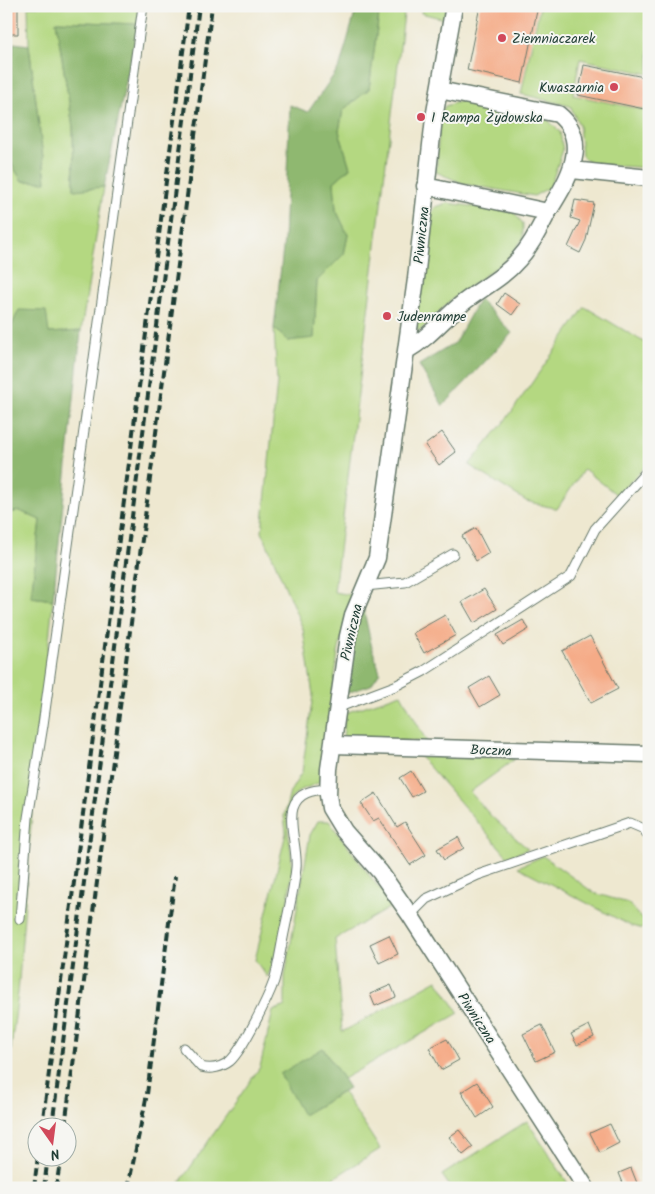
<svg xmlns="http://www.w3.org/2000/svg" width="655" height="1194" viewBox="0 0 655 1194" font-family="Kalam,sans-serif">
  <style>
    .green { fill: #b4d881; stroke: #6a8a5a }
    .forest { fill: #8fb86f; stroke: #577a52 }
    .building { fill: #f5ab87 }
    .lines { fill: none; stroke-linecap: round; stroke-linejoin: round }
    .lane-casing { stroke: #67796b; stroke-width: 11 }
    .street-casing { stroke: #67796b; stroke-width: 19 }
    .lane { stroke: #fff; stroke-width: 9 }
    .street { stroke: #fff; stroke-width: 16 }
    .rail { stroke: #1f3d34; stroke-width: 4; stroke-dasharray: 8 4; stroke-linecap: butt }
    .poi-dot { fill: #d1495b; stroke: #f6f6f2; stroke-width: 2 }
    .labels { text-anchor: middle; stroke-width: 4; stroke-linejoin: round; paint-order: stroke }
    .poi-label { font-size: 14px; fill: #1f3d34; stroke: #f6f6f2; text-anchor: start }
    .street-label { font-size: 14px; fill: #1f3d34; stroke: #f6f6f2 }
  </style>
  <rect width="100%" height="100%" fill="#f6f6f2"/>
  <filter id="ink" filterUnits="userSpaceOnUse"><feTurbulence type="fractalNoise" baseFrequency=".02" numOctaves="2"/><feDisplacementMap in="SourceGraphic" scale="10" xChannelSelector="R" yChannelSelector="G"/><feConvolveMatrix kernelMatrix="1 2 1 2 8 2 1 2 1" color-interpolation-filters="sRGB"/></filter>
  <filter id="wash" filterUnits="userSpaceOnUse"><feTurbulence type="fractalNoise" baseFrequency=".0096" numOctaves="4" result="noise"/><feDisplacementMap in="SourceGraphic" scale="20" xChannelSelector="R" yChannelSelector="G"/><feGaussianBlur stdDeviation="1.12" result="paint"/><feColorMatrix in="noise" values="0 0 0 0 0 0 0 0 0 0 0 0 0 0 0 0 0 1.4 0 .05"/><feComposite in="paint" operator="in"/></filter>
  <g filter="url(#wash)">
    <rect width="100%" height="100%" fill="#eee8d0"/>
    <path class="green" d="M28,6H139L138,24L56,21L73,127L74,189L104,187L81,331L49,333L19,310L6,338V155L22,181H46L29,45Z
      M380,6H405L334,592L352,595L338,653L321,781C311,788 300,787 292,798C281,814 294,852 292,873C288,902 280,953 267,977L255,960L286,833L284,816L290,792L302,772L313,695L303,629L262,532L277,382L274,328L288,341L314,337L317,281L344,254L348,235L336,210L334,182L350,168L339,131L343,110L369,89Z
      M422,6H447L444,19L421,13Z
      M540,6H649V74L580,59L573,95L649,111V168L591,164L582,156L579,125L570,106L521,94Z
      M464,100L546,118L560,132L563,150L550,187L534,196L464,184L436,172L440,114L445,106Z
      M448,203L514,212L523,224V239L506,260L451,300L418,333L416,324L426,225L435,207Z
      M585,307L649,345V459L643,469L617,495L584,469L557,509L526,501L469,465L508,417Z
      M20,511L40,520L31,597L53,600L33,799L18,993L6,1089V513Z
      M401,694L427,742L343,738L345,713Z
      M418,754L515,759L470,792L492,817L528,849L508,857Z
      M318,821H329L376,884L396,904L335,939L342,1032L437,980L459,1013L343,1079L323,1048L303,1115L343,1092L380,1149L318,1188H176L260,1067L273,1011L285,1006V976L310,835Z
      M543,856L594,893L628,903L641,918L649,920V930L631,926L518,867Z
      M527,1121L571,1188H451L442,1175Z"/>
    <path class="forest" d="M357,6H380L369,89L343,110L339,131L350,168L334,182L336,210L348,235L344,254L317,281L314,338L288,341L274,328L284,240L290,105L308,112L340,66Z
      M56,21L138,24L104,187L74,190L73,127Z
      M14,43L29,45L46,182L22,181L6,155V111Z
      M479,299L512,333L443,406L419,365L455,343Z
      M19,310L46,311L49,333L81,331L53,600L31,597L40,520L20,511L6,513V338Z
      M362,602L372,648L380,672L371,685L347,693L354,628Z
      M323,1048L349,1088L303,1115L280,1074Z"/>
    <g id="blocks">
      <path class="building" d="M6,6H18V34H6Z
        M480,6H538L522,83L467,70Z
        M584,65L649,78V110L578,95Z
        M575,200L594,203L586,240L580,253L568,247L580,221L571,218Z
        M504,293L520,304L512,315L497,304Z
        M442,432L456,452L439,465L425,445Z
        M476,528L489,553L476,561L462,536Z
        M484,589L497,609L474,623L462,602Z
        M445,615L456,635L424,653L413,633Z
        M523,620L529,629L503,645L497,635Z
        M590,636L618,689L591,703L562,651Z
        M489,676L500,695L480,707L469,688Z
        M411,771L423,791L412,797L400,778Z
        M376,793L397,827L405,822L426,855L410,865L379,818L373,821L361,803Z
        M458,837L464,848L444,860L437,849Z
        M389,935L398,954L379,963L370,944Z
        M391,985L396,997L375,1006L370,994Z
        M542,1025L555,1052L536,1061L523,1034Z
        M589,1025L594,1037L577,1045L571,1034Z
        M447,1039L459,1060L441,1070L429,1048Z
        M477,1082L493,1107L477,1118L461,1092Z
        M610,1124L619,1143L600,1153L590,1133Z
        M459,1130L473,1147L463,1155L449,1137Z
        M631,1168L639,1188H625L619,1173Z"/>
    </g>
  </g>
  <g filter="url(#ink)">
    <use href="#blocks" fill-opacity="0" stroke="#67796b" stroke-width="1"/>
    <g class="lines">
      <defs>
        <path id="lane" d="M365,586L405,582L453,554
          M339,707L395,686L424,671L571,576L595,529L649,469
          M410,915L426,899L478,875L630,823L644,829L649,837
          M20,919L28,818L43,725L143,6
          M184,1048L201,1067C211,1070 222,1067 230,1061C243,1049 268,998 274,981C279,964 281,946 285,928C289,909 294,888 296,868C298,850 288,824 293,808C298,792 313,790 327,789"/>
        <path id="street" d="M454,6L434,118L416,279L377,558L353,615L348,636L329,769L328,795L330,808L344,831L380,872L410,915L586,1188
          M572,170L649,178
          M425,186L548,212
          M406,351C429,338 444,318 464,302C482,288 503,278 518,260C531,246 539,229 548,212C566,183 593,142 558,114L439,90
          M333,745L649,754"/>
      </defs>
      <use href="#lane" class="lane-casing"/>
      <use href="#street" class="street-casing"/>
      <use href="#lane" class="lane"/>
      <use href="#street" class="street"/>
      <path class="rail" d="M42,1126L189,6
        M52,1126L199,6
        M65,1126L212,6
        M34,1188L38,1156
        M44,1188L48,1156
        M56,1188L61,1156
        M128,1188L147,1094L175,876"/>
    </g>
  </g>
  <g class="poi-dot">
    <circle cx="502" cy="38" r="5"/>
    <circle cx="614" cy="87" r="5"/>
    <circle cx="421" cy="117" r="5"/>
    <circle cx="387" cy="316" r="5"/>
  </g>
  <g class="labels">
    <g class="poi-label">
      <text x="512" y="43">Ziemniaczarek</text>
      <text x="604" y="92" text-anchor="end">Kwaszarnia</text>
      <text x="431" y="122">I Rampa Żydowska</text>
      <text x="397" y="321">Judenrampe</text>
    </g>
    <g class="street-label">
      <text transform="translate(421 235) rotate(-84)" y="5">Piwniczna</text>
      <text transform="translate(351 632) rotate(-77)" y="5">Piwniczna</text>
      <text transform="translate(491 750) rotate(2)" y="5">Boczna</text>
      <text transform="translate(477 1018) rotate(57)" y="5">Piwniczna</text>
    </g>
  </g>
  <rect width="655" height="1194" fill="none" stroke="#f6f6f2" stroke-width="25"/>
  <g transform="translate(52 1142) rotate(166)"><circle r="24" fill="#f6f6f2" stroke="#a0aca6"/>
  <path d="M0-4L9 19L0 12L-9 19Z" fill="#d1495b"/>
  <text y="-8" font-size="14" font-weight="bold" text-anchor="middle" fill="#1f3d34">N</text>
  </g>
</svg>
